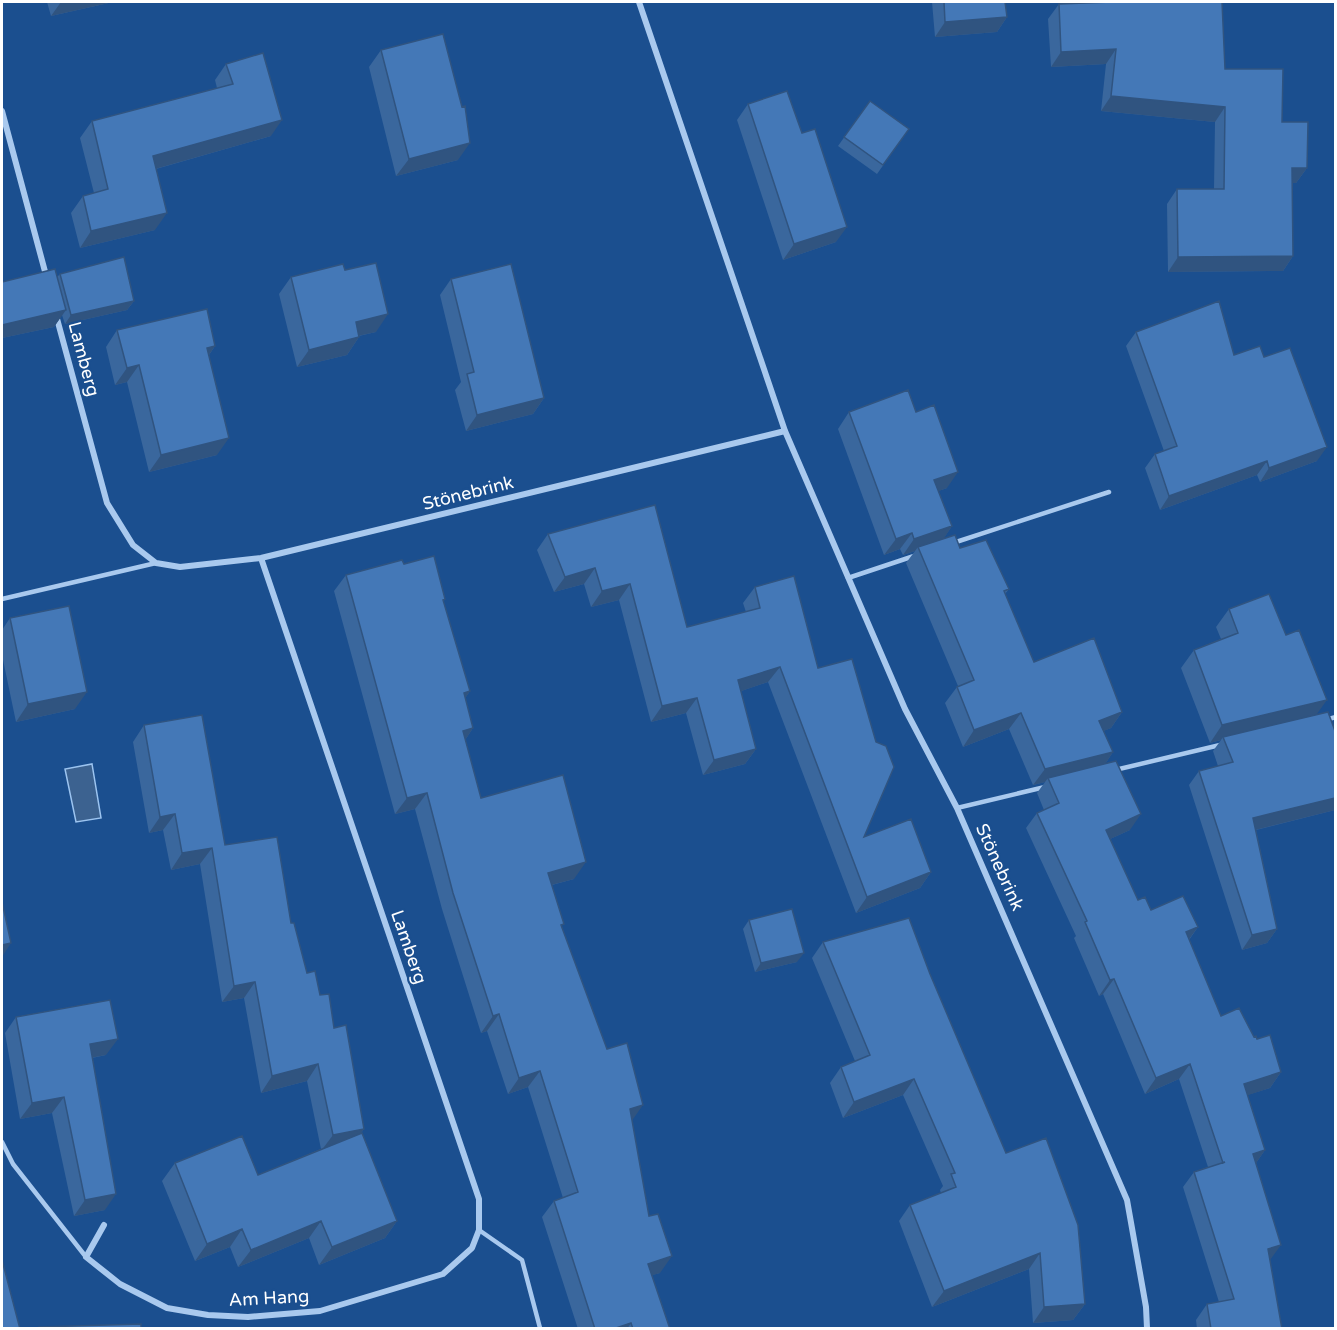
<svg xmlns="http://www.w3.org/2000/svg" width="1337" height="1330" viewBox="0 0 1337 1330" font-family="'Varela Round',sans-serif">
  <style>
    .water { fill: #3c6290; stroke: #9cc4f0; stroke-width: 1.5 }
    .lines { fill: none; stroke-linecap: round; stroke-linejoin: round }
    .lane { stroke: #a9c9ee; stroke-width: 4.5 }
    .street { stroke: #a9c9ee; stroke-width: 6 }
    .wall { fill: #3a679d }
    .shaded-wall { fill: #305480 }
    .building { fill: #4478b7; stroke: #305480; stroke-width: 1.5 }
    .labels { text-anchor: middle; stroke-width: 4.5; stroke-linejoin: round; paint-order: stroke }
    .street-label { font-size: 18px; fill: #fff; stroke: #1b4f8f }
  </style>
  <rect width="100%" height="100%" fill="#1b4f8f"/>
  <path class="water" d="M92,764L101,818L76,822L65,769Z"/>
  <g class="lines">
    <path class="lane" d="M953,543L1109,492
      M848,578L914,556
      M2,599L156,563
      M1325,720L1336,717
      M1115,770L1220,745
      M957,808L1045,787
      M2,1142L13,1164L86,1257
      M479,1230L522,1260L540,1328"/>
    <path class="street" d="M639,2L785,431L905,709L957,808L1127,1200L1146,1307L1147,1328
      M2,111L47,279
      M56,315L107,503L133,545L156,563L180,567L261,558L785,431
      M104,1225L86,1257L120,1284L167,1308L208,1315L248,1317L320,1311L443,1274L472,1248L479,1230V1199L261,558"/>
  </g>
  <path class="wall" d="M47,2H113L51,16Z
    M932,2H1005L1007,17L997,32L935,37Z
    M1059,4L1225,69L1282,122L1307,168L1296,183H1293V256L1283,271L1168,272L1167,204L1177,189H1214L1215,122L1101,111L1106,64L1051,67L1048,19Z
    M381,50L458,160L396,176L369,67Z
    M226,64L271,136L156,169L155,230L80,248L71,213L83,196L94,193L80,138L92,121L217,88L215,80Z
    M870,101L909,129L877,174L838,146Z
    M748,104L836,242L783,260L737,120Z
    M345,270L376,332L359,336V337L347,355L297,367L279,294L291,277Z
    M60,274L134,301L127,310L65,324L62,315L54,327L2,338V282L57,277Z
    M451,279L544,398L533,414L466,431L455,390L461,382L440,295Z
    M117,330L215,346L209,355L217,455L149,472L127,382L115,385L106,347Z
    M1136,332L1234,355L1264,357L1317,461L1260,482L1257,475L1160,510L1145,468L1155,454L1164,451L1126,346Z
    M849,412H916L947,488L938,491L952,526L943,539L960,548L1009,589L1005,594L1034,662L1122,712L1111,728L1103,731L1113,752L1105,764L1130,830L1110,839L1138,900L1151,910L1198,927L1189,940L1221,1016L1257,1039L1281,1072L1270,1088L1247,1095L1265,1150L1256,1163L1270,1260V1261L1282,1329H1197L1196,1320L1207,1304L1219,1302L1183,1187L1194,1172L1208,1167L1179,1079L1145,1094L1103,994L1099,996L1074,938L1076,936L1026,828L1037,813L1044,810L1037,793L1045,782L1033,785L1009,729L963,747L945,703L957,687L958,686L906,563L915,551L903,555L900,549L884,555L838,429Z
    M655,505L687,627L746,612L743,603L755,587L864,837L931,872L920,888L856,913L768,682L741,691L756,749L745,764L703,775L686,713L651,722L619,600L591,607L584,584L554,592L537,550L548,534Z
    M404,564L445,599L443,602L470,691L465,698L473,728L465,740L481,798L574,879L552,885L562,927L632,1121L649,1216L660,1273L652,1275L670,1329H578L542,1217L554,1201L563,1198L528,1087L508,1094L487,1031L481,1033L442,909L415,809L395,814L334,591L346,575Z
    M1229,609L1317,714L1335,810L1256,830L1277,929L1267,943L1242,950L1189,785L1199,771L1218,766L1213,751L1221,740L1210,743L1181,668L1194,650L1221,639L1216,627Z
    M10,618L75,709L16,722L2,655V630Z
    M144,725L225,845L291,923L307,973L320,995L334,1028L364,1129L361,1133L397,1221L385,1238L319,1265L309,1238L238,1267L230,1247L195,1261L162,1181L175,1163L258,1175L321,1149L307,1081L261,1093L244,998L222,1002L200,864L171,870L163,830L149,833L133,742Z
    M749,920L797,962L755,972L743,929Z
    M823,942L930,974L1006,1153L1085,1304L1073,1320L1033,1323L1029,1269L932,1307L899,1221L910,1205L941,1193L940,1190L943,1186L903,1095L843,1118L830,1083L841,1067L855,1061L812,958Z
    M16,1017L106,1055L92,1058L105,1210L74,1216L52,1113L20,1119L5,1033Z"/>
  <path class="shaded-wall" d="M61,2H113L51,16Z
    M1007,17L997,32L935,37L945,22Z
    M1116,49L1106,64L1051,67L1061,52Z
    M1111,96L1225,107L1215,122L1101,111Z
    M282,120L271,136L141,173L153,156Z
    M470,143L458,160L396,176L409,159Z
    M1292,168H1307L1296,183H1282Z
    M167,213L155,230L80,248L91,231Z
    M847,227L836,242L783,260L794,244Z
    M1293,256L1283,271L1168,272L1178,257Z
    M134,301L127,310L65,324L71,315Z
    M66,310L54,327L2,338V325Z
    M388,314L376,332L344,339L356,322Z
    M359,337L347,355L297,367L309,350Z
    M215,346L204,362L207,348Z
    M139,365L127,382L115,385L127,368Z
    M544,398L533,414L466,431L477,415Z
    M229,438L217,455L149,472L161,455Z
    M1327,447L1317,461L1260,482L1269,468Z
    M1267,461L1257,475L1160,510L1169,496Z
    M958,472L947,488L923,497L934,480Z
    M952,526L941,543L918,547L915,551L903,555L914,539Z
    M912,533L900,549L884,555L896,539Z
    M595,568L584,584L554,592L565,577Z
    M630,584L619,600L591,607L602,591Z
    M780,667L768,682L727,696L738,680Z
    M470,691L459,708L464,693Z
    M87,692L75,709L16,722L28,704Z
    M697,698L686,713L651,722L662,706Z
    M1327,700L1314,718L1223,737L1221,740L1210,743L1222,725Z
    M1122,712L1111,728L1087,738L1099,721Z
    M1021,713L1009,729L963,747L974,730Z
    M473,728L462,745L463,731Z
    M756,749L745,764L703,775L714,760Z
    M1113,752L1102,769L1048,778L1045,782L1033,785L1045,769Z
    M427,793L415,809L395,814L407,798Z
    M1335,798V810L1243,833L1253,818Z
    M175,814L163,830L149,833L160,817Z
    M1141,814L1130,830L1095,846L1106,830Z
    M212,848L200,864L171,870L182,853Z
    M586,862L574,879L536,889L548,873Z
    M931,872L920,888L856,913L867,897Z
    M1198,927L1187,942L1186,932Z
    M1277,929L1267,943L1242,950L1252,935Z
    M11,943L2,957V945Z
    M804,953L797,962L755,972L761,963Z
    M1114,979L1103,994L1099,996L1110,980Z
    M255,982L244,998L222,1002L234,986Z
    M499,1014L487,1031L481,1033L493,1016Z
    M118,1039L106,1055L79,1060L90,1044Z
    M318,1064L307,1081L261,1093L272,1076Z
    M1190,1064L1179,1079L1145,1094L1156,1078Z
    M540,1071L528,1087L508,1094L519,1078Z
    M1281,1072L1270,1088L1233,1100L1244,1084Z
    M914,1079L903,1095L843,1118L854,1102Z
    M64,1097L52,1113L20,1119L32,1103Z
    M643,1105L631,1122L630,1109Z
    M364,1129L352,1145L321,1151L333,1135Z
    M1265,1150L1254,1166L1253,1154Z
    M116,1194L105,1210L74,1216L85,1200Z
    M321,1221L309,1238L238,1267L251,1250Z
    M397,1221L385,1238L319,1265L332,1247Z
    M242,1229L230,1247L195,1261L207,1244Z
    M1281,1245L1270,1260L1257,1265L1268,1249Z
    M1040,1253L1029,1269L932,1307L944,1291Z
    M672,1256L660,1273L636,1280L648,1264Z
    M1085,1304L1073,1320L1033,1323L1044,1307Z
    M631,1323L627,1329H613Z"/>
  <path class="building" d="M944,2H1005L1007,17L945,22Z
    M1112,2H1222L1225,69H1283L1282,122H1308L1307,168H1292L1293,256L1178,257L1177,189H1224L1225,107L1111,96L1116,49L1061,52L1059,4Z
    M443,34L462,107L465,106L470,143L409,159L381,50Z
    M263,53L282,120L153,156L167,213L91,231L83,196L108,189L92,121L233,84L226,64Z
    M787,91L802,133L815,129L847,227L794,244L748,104Z
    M870,101L909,129L883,165L844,137Z
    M124,257L134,301L71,315L60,274Z
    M376,263L388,314L356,322L359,337L309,350L291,277L343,264L345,270Z
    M511,264L544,398L477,415L467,374L474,372L451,279Z
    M55,269L66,310L2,325V282Z
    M1219,301L1234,355L1260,346L1264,357L1290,348L1327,447L1269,468L1267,461L1169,496L1155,454L1177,446L1136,332Z
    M207,309L215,346L207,348L229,438L161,455L139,365L127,368L117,330Z
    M908,390L916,412L934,405L958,472L934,480L952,526L914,539L912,533L896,539L849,412Z
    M655,505L687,627L760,608L755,587L794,576L818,668L852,659L876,742L886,746L894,767L864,837L911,819L931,872L867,897L780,667L738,680L756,749L714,760L697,698L662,706L630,584L602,591L595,568L565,577L548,534Z
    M955,535L960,548L986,540L1009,589L1004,591L1034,662L1094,638L1122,712L1099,721L1113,752L1045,769L1021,713L974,730L957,687L974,680L918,547Z
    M434,556L445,599L443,600L470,691L464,693L473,728L463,731L481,798L563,775L586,862L548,873L564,924L561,925L607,1049L627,1043L643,1105L630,1109L649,1216L658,1214L672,1256L648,1264L670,1329H633L631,1323L613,1329H595L554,1201L578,1192L540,1071L519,1078L499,1014L493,1016L453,893L427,793L407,798L346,575L402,560L404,564Z
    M1269,594L1286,635L1299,630L1327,700L1222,725L1194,650L1238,633L1229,609Z
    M69,606L87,692L28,704L10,618Z
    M1328,712L1335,731V798L1253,818L1277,929L1252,935L1199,771L1233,762L1223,737Z
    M202,715L225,845L277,837L291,923H294L307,973L315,971L320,995L329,994L334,1028L346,1025L364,1129L333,1135L318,1064L272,1076L255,982L234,986L212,848L182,853L175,814L160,817L144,725Z
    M1116,761L1141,814L1106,830L1138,900L1145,897L1151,910L1183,896L1198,927L1186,932L1221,1016L1239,1008L1254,1037L1256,1036L1257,1039L1270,1035L1281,1072L1244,1084L1265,1150L1253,1154L1281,1245L1268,1249L1282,1329H1211L1207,1304L1234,1299L1194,1172L1225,1162L1223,1163L1190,1064L1156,1078L1114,979L1110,980L1085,922L1087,921L1037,813L1059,803L1048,778Z
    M2,902L11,943L2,945Z
    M792,909L804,953L761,963L749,920Z
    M909,918L930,974L1006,1153L1046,1138L1078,1225L1085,1304L1044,1307L1040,1253L944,1291L910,1205L956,1187L951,1174L955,1173L914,1079L854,1102L841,1067L870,1055L823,942Z
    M110,1000L118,1039L90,1044L116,1194L85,1200L64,1097L32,1103L16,1017Z
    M362,1133L397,1221L332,1247L321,1221L251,1250L242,1229L207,1244L175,1163L242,1136L258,1175Z
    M2,1260L20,1329H2Z
    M141,1324V1329H39V1327Z"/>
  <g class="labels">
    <g class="street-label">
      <text transform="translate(84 359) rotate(75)" y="6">Lamberg</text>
      <text transform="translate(468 493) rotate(-14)" y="6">Stönebrink</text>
      <text transform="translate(1000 867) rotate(66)" y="6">Stönebrink</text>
      <text transform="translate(409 947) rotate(71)" y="6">Lamberg</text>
      <text transform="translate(269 1298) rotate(-3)" y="6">Am Hang</text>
    </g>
  </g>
  <rect width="1337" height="1330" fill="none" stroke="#ffffff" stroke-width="6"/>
</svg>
